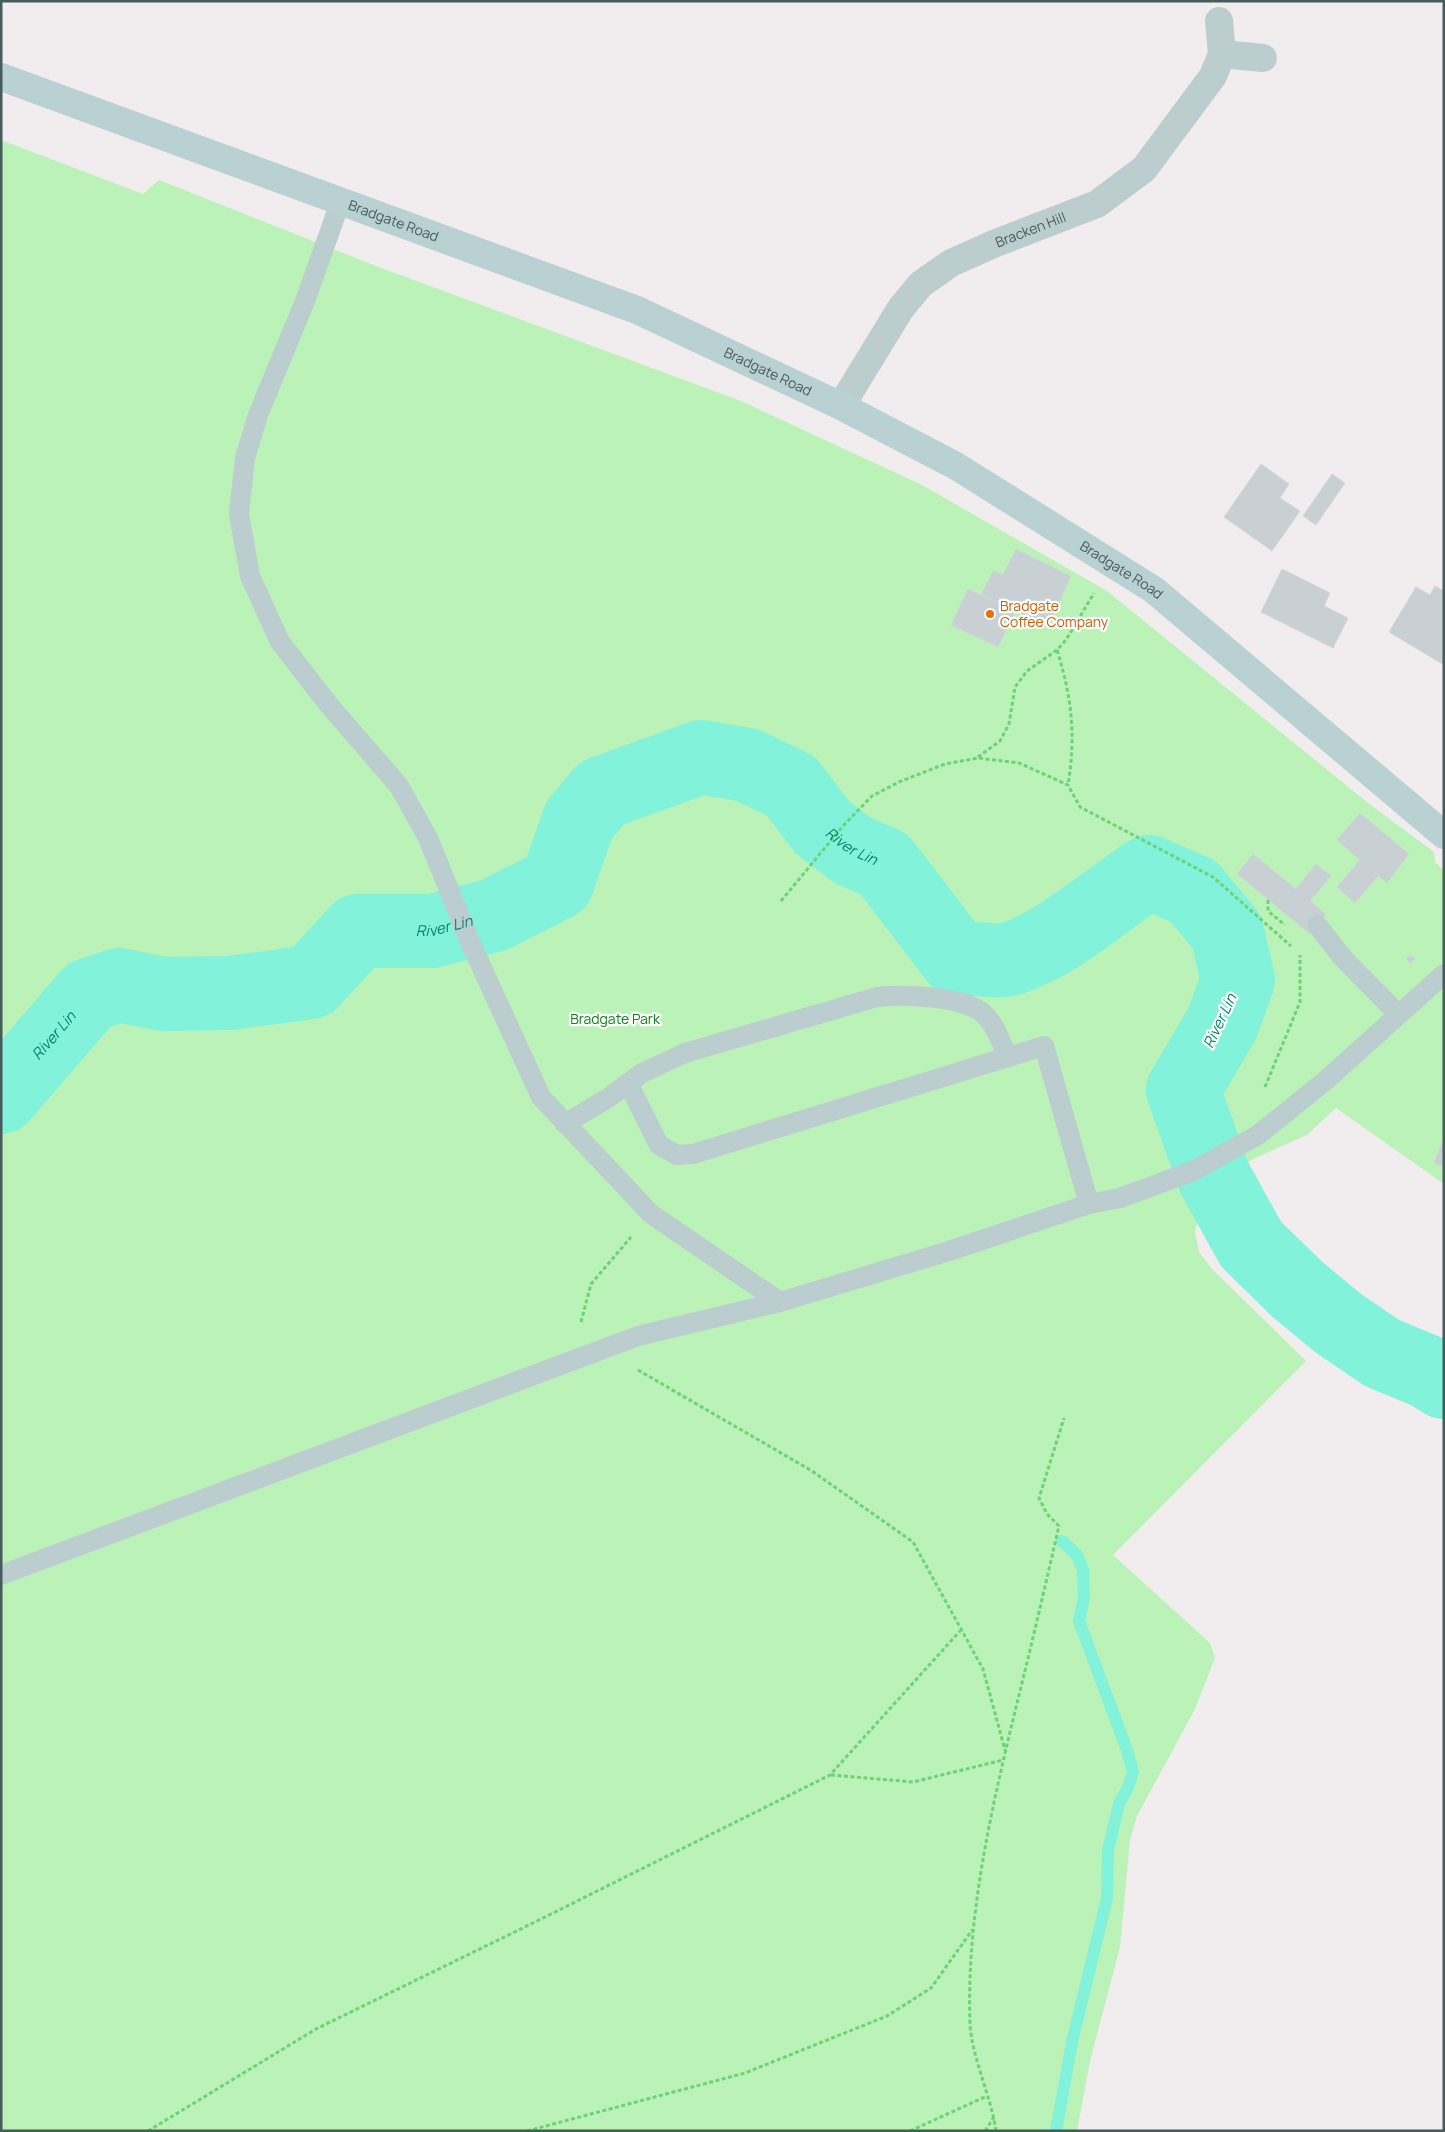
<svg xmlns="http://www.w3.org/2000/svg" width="1445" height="2132" viewBox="0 0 1445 2132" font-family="Manrope,sans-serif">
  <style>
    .green { fill: #baf2b8 }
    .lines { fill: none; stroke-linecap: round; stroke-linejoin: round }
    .stream { stroke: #82f2db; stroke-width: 12 }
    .river { stroke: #82f2db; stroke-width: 74 }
    .building { fill: #c9d0d3; stroke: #d1d7da }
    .path { stroke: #6ed277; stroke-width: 3; stroke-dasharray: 4 2.5; stroke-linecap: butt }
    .lane { stroke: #bbcdce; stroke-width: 20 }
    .street { stroke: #bbcdce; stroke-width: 28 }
    .secondary { stroke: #bad1d3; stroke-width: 28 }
    .food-dot { fill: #e8710a; stroke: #fff; stroke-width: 2 }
    .labels { text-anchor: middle; stroke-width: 4.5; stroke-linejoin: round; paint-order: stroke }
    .street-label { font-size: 14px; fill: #455b5c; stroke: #fff }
    .food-label { font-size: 14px; fill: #c56008; stroke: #fff; text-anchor: start }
    .park-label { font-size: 14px; fill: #10831a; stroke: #fff }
    .water-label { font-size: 15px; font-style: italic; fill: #068268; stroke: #fff }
  </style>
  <rect width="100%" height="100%" fill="#f1edef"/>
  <path class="green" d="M1,140L143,194L159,180L376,266L741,401L922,485L1107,591L1368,803L1434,852L1435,862L1444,871V1184L1336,1108L1307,1135L1257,1157L1211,1184L1203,1194L1195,1232L1199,1252L1212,1269L1306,1361L1113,1555L1210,1643L1215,1658L1195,1709L1137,1816L1130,1840L1120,1947L1090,2061L1077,2131H1Z"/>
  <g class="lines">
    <path class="stream" d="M1056,2131L1072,2042L1107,1898L1108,1850L1119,1804L1128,1787L1133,1772L1127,1750L1079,1621L1084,1597L1083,1570L1077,1555L1062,1541"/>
    <path class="river" id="s1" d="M1,1097L89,995L119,985L163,994L230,993L311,982L358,931H432L494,915L557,883L579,820L602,793L701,757L747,765L791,786L822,827L852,850L884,864L956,958C971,958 1000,963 1013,958C1061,942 1106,899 1149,872L1193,891L1227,932L1238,980L1222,1024L1183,1090L1214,1177L1251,1244L1297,1289L1338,1323L1382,1353L1428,1372L1444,1382"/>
  </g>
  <path class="building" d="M1261,464L1289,484L1280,498L1300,511L1272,551L1224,517Z
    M1332,474L1345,483L1316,525L1303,516Z
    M1016,549L1071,576L1048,626L981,595L993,571L1003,575Z
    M1282,569L1330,593L1324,606L1348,618L1333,648L1261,612Z
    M1435,586L1444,591V665L1389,632L1416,587L1430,595Z
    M968,589L1015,611L998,647L951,625Z
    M1360,813L1409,854L1387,883L1378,876L1355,903L1337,887L1360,860L1337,840Z
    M1253,854L1296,889L1316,864L1331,876L1310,901L1326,914L1310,934L1237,874Z
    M1411,955L1415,959L1410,963L1406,959Z
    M1444,1137V1167L1434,1163Z"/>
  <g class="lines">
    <path class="path" d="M1057,650C1072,698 1076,736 1068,785
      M978,757L1000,741L1009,724L1015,687L1027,671L1057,650L1066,640L1094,593
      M1268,900V911L1285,925
      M781,901L843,826L872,796L899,782L945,764L978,758L1019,763L1068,785L1080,807L1213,877L1291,946
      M1265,1087L1300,1002V955
      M581,1322L591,1284L631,1237
      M638,1370L812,1471L913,1542L983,1669L1005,1750
      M831,1775L913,1782L1003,1760
      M148,2131L316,2029L533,1923L830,1775L960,1631
      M527,2131L745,2073L887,2016L931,1988L973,1929
      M910,2131L987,2096
      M985,2131L994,2117
      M996,2131C991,2096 972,2058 970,2024C966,1913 993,1802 1019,1695C1033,1639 1046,1582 1059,1526L1047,1514L1039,1498L1064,1418"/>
    <path class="lane" d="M341,200L305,301L258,415L245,458L239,514L250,576L280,642L329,705L399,786L428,838L471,944L541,1097L651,1214L780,1302
      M1317,925L1343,958L1398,1014
      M628,1083L659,1145L677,1155L693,1154L1044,1046L1089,1204
      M565,1124L608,1098L642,1073L685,1053L877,997C903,994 958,996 980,1011C994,1020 1001,1043 1008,1057
      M1,1575L638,1336L780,1302L949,1251L1089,1204L1120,1198L1193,1171L1258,1135L1325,1081L1444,974"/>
    <g class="street">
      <path d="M1219,21L1222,54L1263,58"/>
      <path id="s2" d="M841,406L901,308L921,284L951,263L996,243L1097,204L1144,169L1213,76L1222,54"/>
    </g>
    <path class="secondary" id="s3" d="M1,77L637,310L841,406L956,466L1154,590L1444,835"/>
  </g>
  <circle class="food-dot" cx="990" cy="614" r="5"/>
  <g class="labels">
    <g class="street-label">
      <text dy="5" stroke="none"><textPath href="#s3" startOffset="418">Bradgate Road</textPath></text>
      <text dy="5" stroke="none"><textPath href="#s2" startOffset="269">Bracken Hill</textPath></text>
      <text dy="5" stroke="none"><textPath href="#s3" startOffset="822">Bradgate Road</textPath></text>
      <text dy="5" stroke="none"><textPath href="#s3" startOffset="1228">Bradgate Road</textPath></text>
    </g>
    <g class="food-label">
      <text x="1000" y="611">Bradgate<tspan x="1000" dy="16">Coffee Company</tspan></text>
    </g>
    <g class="park-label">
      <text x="615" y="1024">Bradgate Park</text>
    </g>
    <g class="water-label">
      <text dy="5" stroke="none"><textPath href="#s1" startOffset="1028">River Lin</textPath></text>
      <text dy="5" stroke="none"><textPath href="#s1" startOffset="516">River Lin</textPath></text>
      <text transform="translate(1220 1021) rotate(-65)" y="5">River Lin</text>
      <text dy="5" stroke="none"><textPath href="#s1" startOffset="81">River Lin</textPath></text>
    </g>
  </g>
  <rect width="1445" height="2132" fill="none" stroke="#455b5c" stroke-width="5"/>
</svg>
